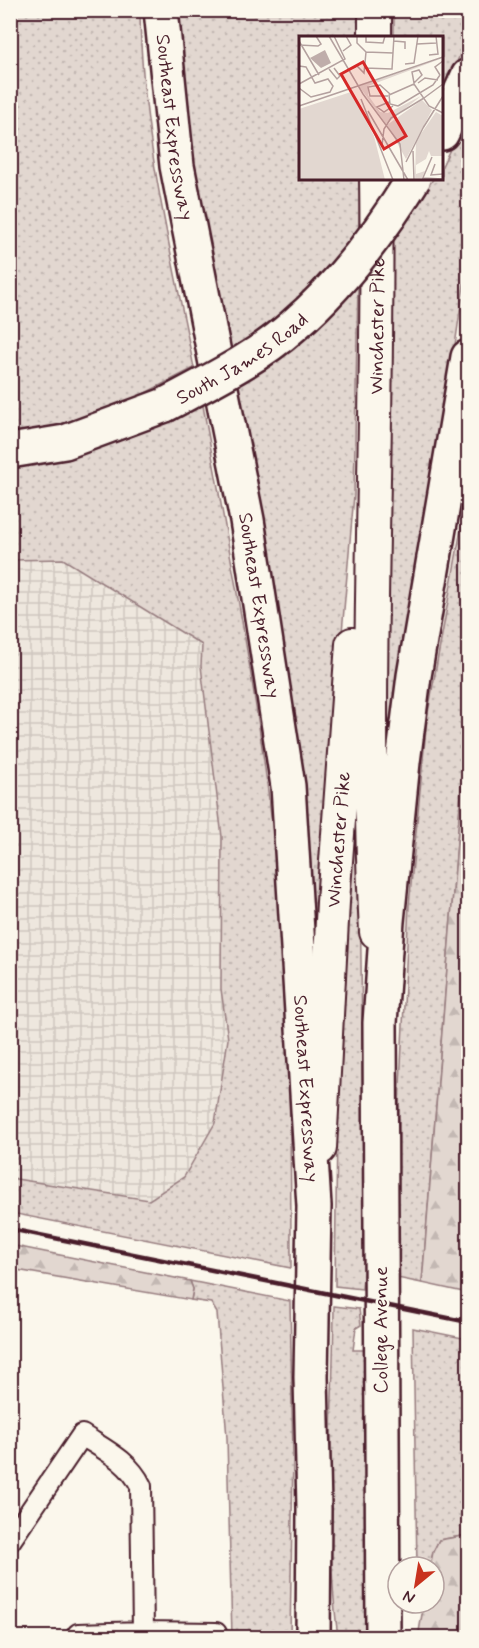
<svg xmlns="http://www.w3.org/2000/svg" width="479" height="1648" viewBox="0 0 479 1648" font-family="Mynerve,sans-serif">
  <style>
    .industrial { fill: url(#industrial-grid) }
    .grass { fill: url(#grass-dots); stroke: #967b7e; stroke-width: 1.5 }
    .forest { fill: url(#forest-firs); stroke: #967b7e; stroke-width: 1.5 }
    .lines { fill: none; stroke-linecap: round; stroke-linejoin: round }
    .street-casing { stroke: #4a1f2b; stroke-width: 24 }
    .primary-casing { stroke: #4a1f2b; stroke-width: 36 }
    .highway-casing { stroke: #4a1f2b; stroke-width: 38 }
    .street { stroke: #fbf7ec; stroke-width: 20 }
    .primary { stroke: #fbf7ec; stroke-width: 32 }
    .highway { stroke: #fbf7ec; stroke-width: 33 }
    .rail { stroke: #4a1f2b; stroke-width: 4.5 }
    .highway-bridge-casing { stroke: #4a1f2b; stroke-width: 38; stroke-linecap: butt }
    .highway-bridge { stroke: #fbf7ec; stroke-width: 33 }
    .labels { text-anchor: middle; stroke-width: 5; stroke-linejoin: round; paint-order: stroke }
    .street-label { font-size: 20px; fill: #4a1f2b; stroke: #fbf7ec }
    .inset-road { fill: none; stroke: #b4a19f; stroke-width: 1.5 }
    .view { fill: #d62828; fill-opacity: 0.15; stroke: #d62828; stroke-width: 3 }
    .inset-edge { fill: none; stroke: #4a1f2b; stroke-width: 3 }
  </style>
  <defs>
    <pattern id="industrial-grid" width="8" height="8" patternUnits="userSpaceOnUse" patternTransform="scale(1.5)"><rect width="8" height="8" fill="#eee7de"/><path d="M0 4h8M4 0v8" fill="none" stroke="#cec6bf"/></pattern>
    <pattern id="grass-dots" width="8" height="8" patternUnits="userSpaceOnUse" patternTransform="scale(1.5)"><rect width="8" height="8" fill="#e2d7d0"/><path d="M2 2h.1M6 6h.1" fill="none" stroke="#c3b8b3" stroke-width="1.8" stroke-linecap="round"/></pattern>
    <pattern id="forest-firs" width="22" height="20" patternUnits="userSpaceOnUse" patternTransform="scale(1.5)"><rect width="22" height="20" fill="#e2d7d0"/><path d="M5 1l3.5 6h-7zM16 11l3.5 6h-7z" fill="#c3b8b3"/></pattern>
  </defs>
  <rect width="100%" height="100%" fill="#fbf7ec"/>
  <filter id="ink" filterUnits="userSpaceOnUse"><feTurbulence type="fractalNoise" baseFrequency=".0167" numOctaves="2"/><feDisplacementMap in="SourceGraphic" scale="12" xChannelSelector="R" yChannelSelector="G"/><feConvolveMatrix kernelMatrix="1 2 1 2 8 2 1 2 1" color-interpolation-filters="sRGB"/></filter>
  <g filter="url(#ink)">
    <path class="industrial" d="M63,559L202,645L201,666L222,837L221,989L228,1039L215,1123L184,1177L149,1200L16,1179L11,1175L10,560Z"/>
    <path class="grass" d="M10,11H140C141,131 171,250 194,368L122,405L25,435L10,437Z
      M173,11H361V37L300,38V178L360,179L354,495L328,792L317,970L307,835L180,109Z
      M394,11H468V33L442,102V38L394,37Z
      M468,112V259L387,794L382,656L393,240L433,179L442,178V166Z
      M202,400C229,550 259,699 275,851C289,990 291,1128 291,1268L11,1213L10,1175L16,1179L149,1200L184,1177L215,1123L228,1039L221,989L222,837L201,666L202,645L63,559L10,560L11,466Z
      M468,490V704L422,1283L397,1278L399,1105L409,905L427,718Z
      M358,742L365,1253L362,1289L335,1286L338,1051Z
      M190,1281L290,1301L293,1457L290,1637H232L227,1438L217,1313L211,1303L191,1300L193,1289Z
      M334,1306L359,1309L361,1325L356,1328L353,1350H366L368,1637H338C324,1531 333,1414 334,1306Z
      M413,1328L468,1339V1535L439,1540L433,1552L430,1567H417Z"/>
    <path class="forest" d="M468,704V1293L422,1283Z
      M10,1245L190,1281L193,1289L191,1300L11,1269Z
      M468,1535V1632L462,1637H418L424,1603H434V1567H430L433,1552L439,1540Z"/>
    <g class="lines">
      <defs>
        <path id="street" d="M10,1541L82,1435C105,1450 129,1461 141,1486L143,1632L216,1633
          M78,1634L143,1632"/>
        <g id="primary">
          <path d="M375,10V38"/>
          <path id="s1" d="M376,932C363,681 380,430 376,178"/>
          <path id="s2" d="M320,1148L333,902L352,644"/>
        </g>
        <g id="highway">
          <path id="s3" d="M161,10L177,166L247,520L288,786L314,1206L311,1377L314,1509L313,1638"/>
          <path d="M442,133L468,76"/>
          <path d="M10,451L65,442L165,405"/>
          <path d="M383,1638L380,1023L387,921L403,762L414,676L468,357"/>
        </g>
      </defs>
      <use href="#street" class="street-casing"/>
      <use href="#primary" class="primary-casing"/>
      <use href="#highway" class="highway-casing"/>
      <use href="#street" class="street"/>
      <use href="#primary" class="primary"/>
      <use href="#highway" class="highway"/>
      <path class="rail" d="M10,1229L468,1322"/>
      <defs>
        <g id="highway-bridge">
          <path id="s4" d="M165,405C208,382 256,359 293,326C342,284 380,233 414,178"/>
        </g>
      </defs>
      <use href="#highway-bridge" class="highway-bridge-casing"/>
      <use href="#highway-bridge" class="highway-bridge"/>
    </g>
  </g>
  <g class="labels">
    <g class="street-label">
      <text dy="7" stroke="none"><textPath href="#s3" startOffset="118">Southeast Expressway</textPath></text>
      <text dy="7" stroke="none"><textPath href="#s1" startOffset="606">Winchester Pike</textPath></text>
      <text dy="7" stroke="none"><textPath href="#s4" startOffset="90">South James Road</textPath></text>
      <text dy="7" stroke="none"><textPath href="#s3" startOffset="604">Southeast Expressway</textPath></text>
      <text dy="7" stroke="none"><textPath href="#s2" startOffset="309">Winchester Pike</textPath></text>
      <text dy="7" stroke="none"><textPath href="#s3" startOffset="1090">Southeast Expressway</textPath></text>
      <text transform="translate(380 1330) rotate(-90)" y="7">College Avenue</text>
    </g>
  </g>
  <g transform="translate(299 36)">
    <rect width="144" height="144" fill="#fbf7ec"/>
    <path d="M144,22L69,50V59L81,76L89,77L122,60L87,88L60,50ZM123,64L133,74L107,123L88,89ZM137,76L144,80V120H132L130,115L127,123L117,129V138L126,135L122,144H116L117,105Z" fill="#e2d7d0"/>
    <path d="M52,56L75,100L86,144H0V73Z" fill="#e2d7d0"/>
    <path d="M26,14L32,27L22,32L11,22Z" fill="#bfadaa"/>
    <path class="inset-road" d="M30,0L64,58L101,108L105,144M58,0V7L67,16M67,0V6L84,7L86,0M0,5L20,39M95,5L106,6V13M118,8L137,7M0,9L19,10L22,8L17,0M44,15L52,9L47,0M67,16L94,17M130,19L139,18L137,0M106,28L115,27L119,0M0,30L7,31L16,47L29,43L34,50L31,56L12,61L0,52M54,32L58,30L65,37L67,16M66,32L93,33L95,0M30,33L38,43L41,40L35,32M141,39L136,31L144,25M115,47L123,39L120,34L113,36L115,47M119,47L126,42L139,44M0,48L46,23L35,0M89,60H71L69,51L81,49L91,58M125,62L144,48M62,63L94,144M90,66L78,71L85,76L94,70M0,70L144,21M99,70L91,68L90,59L115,48L130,70L144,77M99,70L134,49L141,39M69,75L109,144M124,92L144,60M83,109L85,93L92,82L125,62M114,115L115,144M107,126L125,90M136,128L132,139L144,138M124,142L144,143M123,144L133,121"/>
    <path class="view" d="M64,26L107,100L85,113L42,38Z"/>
    <rect width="144" height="144" class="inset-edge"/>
  </g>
  <rect width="479" height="1648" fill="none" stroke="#fbf7ec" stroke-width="36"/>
  <rect x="18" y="18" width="443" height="1612" fill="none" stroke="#4a1f2b" stroke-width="2" filter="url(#ink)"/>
  <g transform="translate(416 1585) rotate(210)"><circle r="28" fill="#fbf7ec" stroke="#b4a19f" stroke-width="1.5"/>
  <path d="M0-4.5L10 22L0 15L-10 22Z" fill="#c8321e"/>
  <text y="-9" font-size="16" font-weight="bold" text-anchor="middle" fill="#4a1f2b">N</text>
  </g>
</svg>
